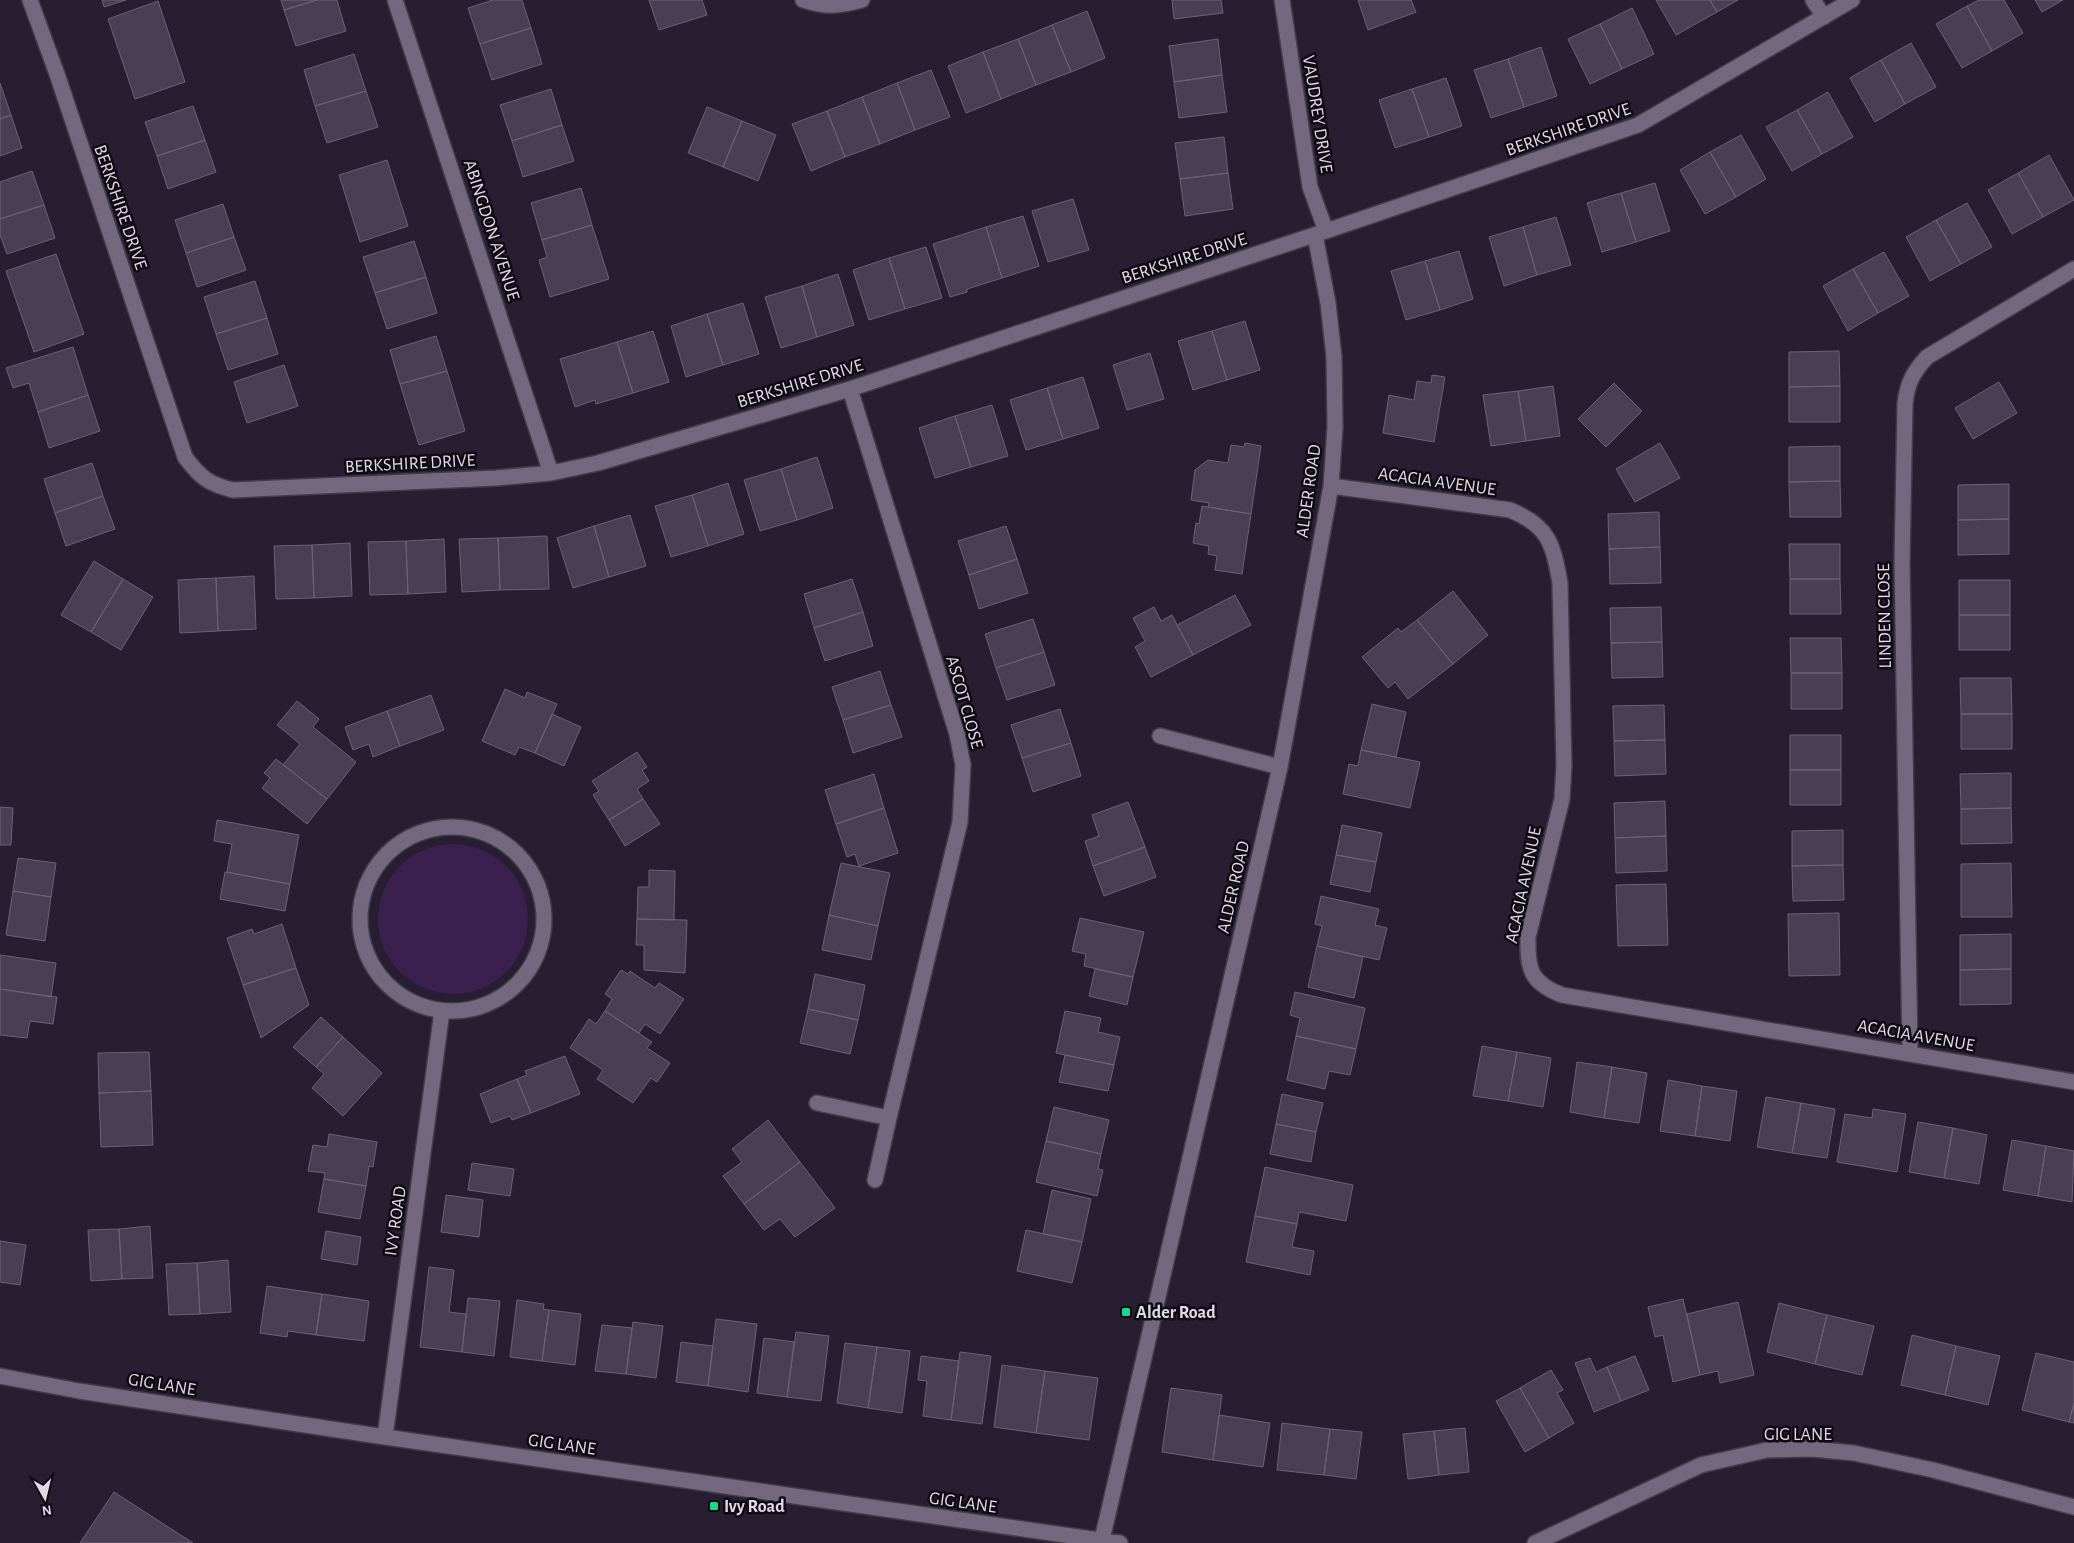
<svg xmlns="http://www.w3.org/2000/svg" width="2074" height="1543" viewBox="0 0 2074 1543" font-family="'Alegreya Sans',sans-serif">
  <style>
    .green { fill: #3a1f4f }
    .building { fill: #493e53; stroke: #6c6177 }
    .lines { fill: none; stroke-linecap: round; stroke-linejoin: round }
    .minor-casing { stroke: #433a4a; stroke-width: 18 }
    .minor { stroke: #73687e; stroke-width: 15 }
    .poi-dot { fill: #19d988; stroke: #0f0a13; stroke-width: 2 }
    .labels { text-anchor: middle; stroke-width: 5; stroke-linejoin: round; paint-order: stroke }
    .street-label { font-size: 18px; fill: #e0dae7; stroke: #0f0a13 }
    .poi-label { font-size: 18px; font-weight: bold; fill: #e0dae7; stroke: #0f0a13; text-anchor: start }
  </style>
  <rect width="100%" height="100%" fill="#281e31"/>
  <path class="green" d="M378 919a75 75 0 1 1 150 0a75 75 0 1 1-150 0Z"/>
  <path class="building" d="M102,0H126L104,7Z
    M281,0H317L284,10Z
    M317,0H337L346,31L296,46L284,10Z
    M493,0H522L531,28L480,44L468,8Z
    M649,0H702L707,15L659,30Z
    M1172,0H1221L1223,13L1174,19Z
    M1358,0H1411L1416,12L1368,30Z
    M1656,0H1710L1717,12L1676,35Z
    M1710,0H1738L1717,12Z
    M1979,0H2004L2023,33L1992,51L1967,6Z
    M2035,0H2063L2042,12Z
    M158,1L185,82L135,99L108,19Z
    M1967,6L1992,51L1962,68L1936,24Z
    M1632,8L1654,54L1622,69L1600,24Z
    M1087,11L1105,58L1071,72L1052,25Z
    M1600,24L1622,69L1590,84L1568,39Z
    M1052,25L1071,72L1036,85L1018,39Z
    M531,28L542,64L492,80L480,44Z
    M1018,39L1036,85L1001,99L983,52Z
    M1218,39L1222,75L1174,82L1169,46Z
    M1911,43L1936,87L1905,104L1881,60Z
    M1541,47L1557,96L1524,107L1508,59Z
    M983,52L1001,99L966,113L948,66Z
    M354,54L366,91L315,106L304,70Z
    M1508,59L1524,107L1491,118L1474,70Z
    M1881,60L1905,104L1875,122L1850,78Z
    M931,70L950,117L915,130L897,83Z
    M1222,75L1227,112L1179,118L1174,82Z
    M1446,78L1462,126L1429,137L1412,89Z
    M0,83L11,115L0,119Z
    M897,83L915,130L880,144L862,97Z
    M551,89L562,125L512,141L500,105Z
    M1412,89L1429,137L1395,148L1379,100Z
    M366,91L378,127L327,143L315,106Z
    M1828,92L1853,137L1822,154L1797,110Z
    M862,97L880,144L845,157L827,111Z
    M193,106L205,140L157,156L145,122Z
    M707,107L742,121L723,167L688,153Z
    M1797,110L1822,154L1792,171L1766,127Z
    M827,111L845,157L811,171L792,124Z
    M11,115L22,148L0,156V119Z
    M742,121L776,135L758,181L723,167Z
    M562,125L574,161L523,177L512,141Z
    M1741,135L1766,179L1736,197L1710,152Z
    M1224,137L1228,173L1180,179L1175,143Z
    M205,140L216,172L168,189L157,156Z
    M1710,152L1736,197L1705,214L1680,170Z
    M2049,155L2074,200L2043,217L2018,173Z
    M387,160L408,226L360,242L339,175Z
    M32,171L44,205L0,219V182Z
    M1228,173L1233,209L1185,216L1180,179Z
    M2018,173L2043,217L2012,234L1988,190Z
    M1655,183L1670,231L1636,242L1621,193Z
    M581,188L592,225L542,240L531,203Z
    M1621,193L1636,242L1602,252L1587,203Z
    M1073,199L1089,250L1048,262L1032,211Z
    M1967,203L1992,247L1961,264L1936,220Z
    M223,204L234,237L186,253L175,220Z
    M44,205L55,238L7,254L0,235V219Z
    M1023,216L1039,266L1002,278L986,227Z
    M1556,217L1571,265L1537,275L1523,227Z
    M1936,220L1961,264L1930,281L1906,237Z
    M592,225L609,279L550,297L539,260L547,257L542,240Z
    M986,227L1002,278L967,289V292L950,297L933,244Z
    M1523,227L1537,275L1504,286L1489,237Z
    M234,237L246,270L197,287L186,253Z
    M414,241L426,277L375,293L363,257Z
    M926,247L942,298L905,309L889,258Z
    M1459,251L1473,299L1440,310L1425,261Z
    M1884,252L1909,296L1878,313L1853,269Z
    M56,254L84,334L34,352L6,271Z
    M889,258L905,309L869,320L853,270Z
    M1425,261L1440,310L1406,320L1391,271Z
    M1853,269L1878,313L1848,331L1823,286Z
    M838,274L854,325L817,337L802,286Z
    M426,277L437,313L387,329L375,293Z
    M255,281L267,318L216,334L204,297Z
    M802,286L817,337L781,348L765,297Z
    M743,303L759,354L723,365L707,314Z
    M707,314L723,365L686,377L671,326Z
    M267,318L278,354L228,370L216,334Z
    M1245,321L1260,370L1227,380L1212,331Z
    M653,331L669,382L633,393L617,342Z
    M1212,331L1227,380L1193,390L1178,341Z
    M436,336L447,371L400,384L390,350Z
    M617,342L633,393L596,404L595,400L575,407L560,359Z
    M73,347L88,395L38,412L29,383L13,388L6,368Z
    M1839,351L1840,386L1789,387V352Z
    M1150,353L1164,399L1127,410L1113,365Z
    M284,365L298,406L247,423L234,382Z
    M447,371L465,431L419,445L400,384Z
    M1432,375L1445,377L1434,442L1383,433L1389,395L1414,400L1417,381L1431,383Z
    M1083,377L1099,428L1063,439L1047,388Z
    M1999,382L2017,413L1973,439L1955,408Z
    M1614,383L1642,411L1606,447L1578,419Z
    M1553,386L1560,436L1526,441L1518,391Z
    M1840,386V422H1789V387Z
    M1047,388L1063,439L1026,450L1010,400Z
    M1518,391L1526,441L1491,446L1483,395Z
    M88,395L100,431L49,448L38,412Z
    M992,405L1008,456L971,467L955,416Z
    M955,416L971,467L935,478L919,428Z
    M1245,443L1261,446L1251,514L1208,507L1209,503L1191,500L1195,470L1208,460L1228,463L1231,445L1244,447Z
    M1660,443L1680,478L1635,502L1616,469Z
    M1840,446V481L1789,482V447Z
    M817,457L833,508L797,520L781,469Z
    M92,463L103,496L55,513L44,479Z
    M781,469L797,520L760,531L744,480Z
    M1840,481L1841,517H1790L1789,482Z
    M728,483L744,534L708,546L692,495Z
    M2009,484V519L1958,520V485Z
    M692,495L708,546L671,557L655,506Z
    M103,496L115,529L66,546L55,513Z
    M1202,506L1251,514L1242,574L1215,570L1217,556L1208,554L1209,546L1193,543L1196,523L1199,524Z
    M1659,512L1660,547L1609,549L1608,514Z
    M630,515L646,566L609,577L594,526Z
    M2009,519V554L1958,555V520Z
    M594,526L609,577L573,588L557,538Z
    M1006,526L1017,559L969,575L958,541Z
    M547,536L549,589L500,590L498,538Z
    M498,538L500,590L462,592L459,539Z
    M444,539L446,592L408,594L406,541Z
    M406,541L408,594L370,595L368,542Z
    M350,543L352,596L314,598L312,545Z
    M1789,544H1840V579H1790Z
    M312,545L314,598L276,599L274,546Z
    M1660,547L1661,583L1610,584L1609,549Z
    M1017,559L1028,593L979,609L969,575Z
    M94,561L123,579L91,632L61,615Z
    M254,576L256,629L218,631L216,578Z
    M216,578L218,631L180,633L178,580Z
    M123,579L153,597L121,650L91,632Z
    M852,579L863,612L814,628L804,594Z
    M1790,579H1840L1841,614H1790Z
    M1959,580H2010V615H1959Z
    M1453,591L1488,635L1453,664L1417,620Z
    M1235,595L1251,625L1193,655L1177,625Z
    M1154,607L1161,621L1172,615L1193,655L1151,677L1135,647L1145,641L1133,618Z
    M1661,607L1662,642L1611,643L1610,608Z
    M863,612L873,646L825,661L814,628Z
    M1959,615H2010V650H1959Z
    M1033,619L1044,652L996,668L985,634Z
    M1417,620L1453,664L1408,699L1395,682L1388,688L1362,657L1398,628L1401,632Z
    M1790,638H1841L1842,673H1791Z
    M1662,642L1663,677L1612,678L1611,643Z
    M1044,652L1055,685L1007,700L996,668Z
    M880,671L891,705L843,720L832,687Z
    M1791,673H1842V709H1791Z
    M1960,678H2011L2012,714H1961Z
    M505,689L525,698L527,692L557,704L535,753L519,747L515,755L482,741Z
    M431,695L444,730L400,746L387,711Z
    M297,701L319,719L313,727L356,762L327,799L283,765L300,744L277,725Z
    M1372,704L1406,712L1396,757L1361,750Z
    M891,705L902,737L853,753L843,720Z
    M1664,705L1665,740L1614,741L1613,706Z
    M1060,709L1071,743L1022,758L1011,725Z
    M387,711L400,746L373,757L369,744L353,750L345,727Z
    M552,714L581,727L564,766L535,753Z
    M1961,714H2012V749H1961Z
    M1790,735H1841V770H1790Z
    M1665,740L1666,774L1615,776L1614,741Z
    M1071,743L1081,776L1033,792L1022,758Z
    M1361,750L1420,762L1410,808L1343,794L1349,764L1358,766Z
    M637,752L647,767L642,770L649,781L637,789L643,799L609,820L593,795L599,791L592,781Z
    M276,759L327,799L307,824L262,788L270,778L264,773Z
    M1790,770H1841V805H1790Z
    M2011,773V808L1961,809L1960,774Z
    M874,774L884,808L836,824L825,790Z
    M643,799L660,824L625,846L609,820Z
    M1665,801L1666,836L1615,838L1614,803Z
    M1128,802L1145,847L1093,866L1085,841L1099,836L1092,815Z
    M0,807L13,808L11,845H0Z
    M884,808L898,853L859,866L855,854L847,857L836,824Z
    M2011,808L2012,843L1961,844V809Z
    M217,820L299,835L290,884L227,872L232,844L214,841Z
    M1342,825L1382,833L1376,862L1336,855Z
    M1843,830V865L1792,866V831Z
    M1666,836L1667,871L1616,873L1615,838Z
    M1145,847L1156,877L1104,896L1093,866Z
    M1336,855L1376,862L1370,892L1330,884Z
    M18,858L56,863L51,897L13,891Z
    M841,863L890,873L878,926L829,915Z
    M2011,863L2012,917H1961V864Z
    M1843,865L1844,900L1793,901L1792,866Z
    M649,870L675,871L674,920L637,919L638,887H649Z
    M225,872L290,884L285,911L220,899Z
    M1666,884L1668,945L1618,946L1616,885Z
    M13,891L51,897L45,941L6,935Z
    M1321,896L1379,909L1375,925L1387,928L1379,960L1317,946L1322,926L1315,924Z
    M1839,913L1840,975L1789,976L1788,914Z
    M829,915L878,926L871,960L822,950Z
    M1080,918L1144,932L1133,977L1084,966L1086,954L1072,951Z
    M637,919L687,920L685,973L644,970V945H636Z
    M282,924L296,968L243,985L227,938L252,929L254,934Z
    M2011,934V969L1960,970V935Z
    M1317,946L1363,957L1354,998L1308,987Z
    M0,955L56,963L51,997L0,989Z
    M296,968L309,1005L261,1038L243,985Z
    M1095,969L1133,977L1127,1005L1089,996Z
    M2011,969V1004L1960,1005V970Z
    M621,970L628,974L630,971L655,988L659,983L684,999L660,1034L645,1024L639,1033L605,1011L612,999L605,994Z
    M815,974L865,985L858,1020L808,1009Z
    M0,989L57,997L53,1024L30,1021L27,1038L0,1035Z
    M1295,992L1365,1008L1356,1049L1296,1036L1300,1018L1290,1015Z
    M808,1009L858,1020L850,1054L800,1043Z
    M605,1011L652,1042L647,1048L670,1063L657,1082L651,1078L633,1103L597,1079L603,1070L570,1048L589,1019L596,1024Z
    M1065,1011L1101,1018L1098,1032L1120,1037L1114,1065L1056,1053Z
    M321,1017L343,1037L316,1067L293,1047Z
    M1296,1036L1356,1049L1350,1075L1329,1071L1325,1089L1287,1080Z
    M343,1037L382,1073L343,1116L312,1088L324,1074L316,1067Z
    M1482,1046L1517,1052L1508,1101L1473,1096Z
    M149,1052L151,1091L99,1093L98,1053Z
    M1517,1052L1551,1058L1543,1107L1508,1101Z
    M1065,1055L1114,1065L1108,1091L1059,1082Z
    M565,1056L580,1094L531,1113L517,1079L527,1075L525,1071Z
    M1577,1062L1612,1067L1604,1118L1570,1112Z
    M1612,1067L1647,1073L1639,1123L1604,1118Z
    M517,1079L531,1113L512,1120L510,1116L491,1123L480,1094Z
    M1668,1080L1702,1086L1695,1136L1660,1131Z
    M1702,1086L1737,1091L1730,1141L1695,1136Z
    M151,1091L153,1145L101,1147L99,1093Z
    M1282,1094L1323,1103L1316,1132L1276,1124Z
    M1766,1097L1801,1103L1792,1153L1757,1147Z
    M1801,1103L1835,1109L1827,1158L1792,1153Z
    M1054,1107L1109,1120L1101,1154L1046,1141Z
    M1873,1109L1906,1114L1897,1172L1837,1162L1845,1114L1872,1118Z
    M768,1120L800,1162L744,1204L723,1176L742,1162L732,1149Z
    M1918,1122L1953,1128L1944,1178L1909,1172Z
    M1276,1124L1316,1132L1311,1162L1270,1154Z
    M1953,1128L1987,1135L1979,1184L1944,1178Z
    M329,1134L377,1142L373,1167L369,1166L366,1186L324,1179L325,1173L308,1171L313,1145L327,1147Z
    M2012,1140L2046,1146L2038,1196L2003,1190Z
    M1046,1141L1101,1154L1098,1169L1103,1170L1097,1196L1036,1182Z
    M2046,1146L2074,1151L2072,1202L2038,1196Z
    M800,1162L835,1208L795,1237L780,1219L764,1230L744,1204Z
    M472,1163L514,1169L510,1196L468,1190Z
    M1265,1167L1353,1185L1346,1221L1299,1212L1297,1224L1255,1216Z
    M324,1179L366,1186L360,1219L318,1212Z
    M1052,1190L1091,1199L1082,1242L1043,1234Z
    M446,1195L483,1200L479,1237L441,1232Z
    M1255,1216L1297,1224L1292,1247L1314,1251L1310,1275L1246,1262Z
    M150,1226L153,1278L122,1279L119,1229Z
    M119,1229L122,1279L91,1281L88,1230Z
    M1026,1230L1082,1242L1072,1283L1017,1271Z
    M326,1231L361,1237L357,1265L321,1259Z
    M0,1241L26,1245L20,1285L0,1282Z
    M228,1260L231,1312L200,1314L197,1263Z
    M197,1263L200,1314L169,1315L166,1264Z
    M429,1267L454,1270L449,1312L466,1314L462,1352L420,1347Z
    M267,1286L322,1294L316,1335L288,1331L287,1337L260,1333Z
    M322,1294L369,1301L364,1341L316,1335Z
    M468,1298L500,1301L494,1356L462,1352Z
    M1683,1299L1700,1375L1673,1382L1663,1335L1655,1337L1648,1307Z
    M517,1300L544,1304L543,1309L549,1310L542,1361L510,1357Z
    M1738,1302L1754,1375L1720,1383L1718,1371L1700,1375L1687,1314Z
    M1779,1303L1827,1315L1815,1364L1767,1352Z
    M549,1310L581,1314L575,1365L542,1361Z
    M1827,1315L1874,1326L1862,1375L1815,1364Z
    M716,1319L757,1324L748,1392L708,1386Z
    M633,1322L663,1326L656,1378L626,1374Z
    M602,1325L632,1328L626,1374L595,1371Z
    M796,1332L829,1336L821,1401L787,1397Z
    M1912,1335L1956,1346L1945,1395L1901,1385Z
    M764,1338L794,1342L787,1397L757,1393Z
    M681,1342L713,1346L708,1386L676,1382Z
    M845,1343L877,1347L868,1408L837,1403Z
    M1956,1346L2000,1356L1988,1405L1945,1395Z
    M877,1347L910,1351L902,1413L868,1408Z
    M960,1352L991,1356L982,1424L951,1420Z
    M2036,1353L2074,1362V1403L2069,1422L2022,1410Z
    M921,1356L959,1361L951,1420L923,1416L927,1381L918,1380Z
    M1635,1356L1649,1390L1621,1401L1607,1367Z
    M1590,1358L1596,1372L1607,1367L1621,1401L1594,1412L1575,1363Z
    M1002,1365L1045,1371L1036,1433L994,1427Z
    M1551,1370L1563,1390L1557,1393L1574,1423L1549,1438L1520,1388Z
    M1045,1371L1098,1378L1089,1440L1036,1433Z
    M1171,1388L1222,1395L1213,1460L1162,1452Z
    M1520,1388L1549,1438L1525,1452L1496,1401Z
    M2074,1403V1423L2069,1422Z
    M1219,1415L1270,1423L1263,1467L1213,1460Z
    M1282,1423L1330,1429L1324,1475L1277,1470Z
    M1465,1428L1469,1472L1439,1475L1434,1431Z
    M1330,1429L1362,1432L1356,1479L1324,1475Z
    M1434,1431L1439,1475L1408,1479L1403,1434Z
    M114,1492L193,1543H80Z"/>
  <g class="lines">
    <defs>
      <path id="minor" d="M30,0L58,77L185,457C200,477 208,484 233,490L496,478L551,473L598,463L850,389L1326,231L1638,125L1852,0
        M395,0L551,473
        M803,0C826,8 839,6 862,0
        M1282,0L1310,187L1326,231
        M1813,0L1824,17
        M850,389L957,734L963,765L960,822L889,1118
        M1331,486L1510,510C1549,526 1553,544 1560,583L1564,766L1562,799L1528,937C1527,970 1531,983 1562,995L2074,1082
        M1160,736L1280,767
        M360 919a92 92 0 1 1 184 0a92 92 0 1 1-184 0Z
        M1910,1053L1902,562L1905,404C1907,384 1913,372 1927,357L2074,269
        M817,1103L889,1118L875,1180
        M0,1376L79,1391L385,1437L1120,1543
        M385,1437L442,1011
        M1102,1540L1280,767L1331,486L1335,427L1334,357L1328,303L1315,235
        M1535,1543L1701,1465L1767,1450L1812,1449L1854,1453L1933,1470L2074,1507"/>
    </defs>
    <use href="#minor" class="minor-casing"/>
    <use href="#minor" class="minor"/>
  </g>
  <g class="poi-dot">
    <rect x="1121" y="1307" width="10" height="10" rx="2.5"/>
    <rect x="709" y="1501" width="10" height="10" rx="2.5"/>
  </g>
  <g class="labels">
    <g class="street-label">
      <text transform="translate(1318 114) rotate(81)" y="6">VAUDREY DRIVE</text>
      <text transform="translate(1568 129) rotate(-19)" y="6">BERKSHIRE DRIVE</text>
      <text transform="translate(121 207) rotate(71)" y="6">BERKSHIRE DRIVE</text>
      <text transform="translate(492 230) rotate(72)" y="6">ABINGDON AVENUE</text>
      <text transform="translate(1184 258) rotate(-18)" y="6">BERKSHIRE DRIVE</text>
      <text transform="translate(800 383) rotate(-17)" y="6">BERKSHIRE DRIVE</text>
      <text transform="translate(410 463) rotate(-3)" y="6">BERKSHIRE DRIVE</text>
      <text transform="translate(1437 481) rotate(8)" y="6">ACACIA AVENUE</text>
      <text transform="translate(1308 491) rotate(-82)" y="6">ALDER ROAD</text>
      <text transform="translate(1884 616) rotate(-91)" y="6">LINDEN CLOSE</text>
      <text transform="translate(965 702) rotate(74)" y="6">ASCOT CLOSE</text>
      <text transform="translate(1523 885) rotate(-78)" y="6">ACACIA AVENUE</text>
      <text transform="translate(1233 887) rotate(-77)" y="6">ALDER ROAD</text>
      <text transform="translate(1916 1035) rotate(10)" y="6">ACACIA AVENUE</text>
      <text transform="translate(395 1221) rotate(-82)" y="6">IVY ROAD</text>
      <text transform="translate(162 1384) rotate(9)" y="6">GIG LANE</text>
      <text x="1798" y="1440">GIG LANE</text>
      <text transform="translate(562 1444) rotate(8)" y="6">GIG LANE</text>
      <text transform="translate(963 1502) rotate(8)" y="6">GIG LANE</text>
    </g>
    <g class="poi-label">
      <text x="1136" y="1318">Alder Road</text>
      <text x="724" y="1512">Ivy Road</text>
    </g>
  </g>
  <g transform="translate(45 1498) rotate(172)" stroke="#0f0a13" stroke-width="4" paint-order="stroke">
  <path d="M0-4L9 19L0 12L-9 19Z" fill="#e0dae7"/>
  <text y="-8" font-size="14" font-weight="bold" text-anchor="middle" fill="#e0dae7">N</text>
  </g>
</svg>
